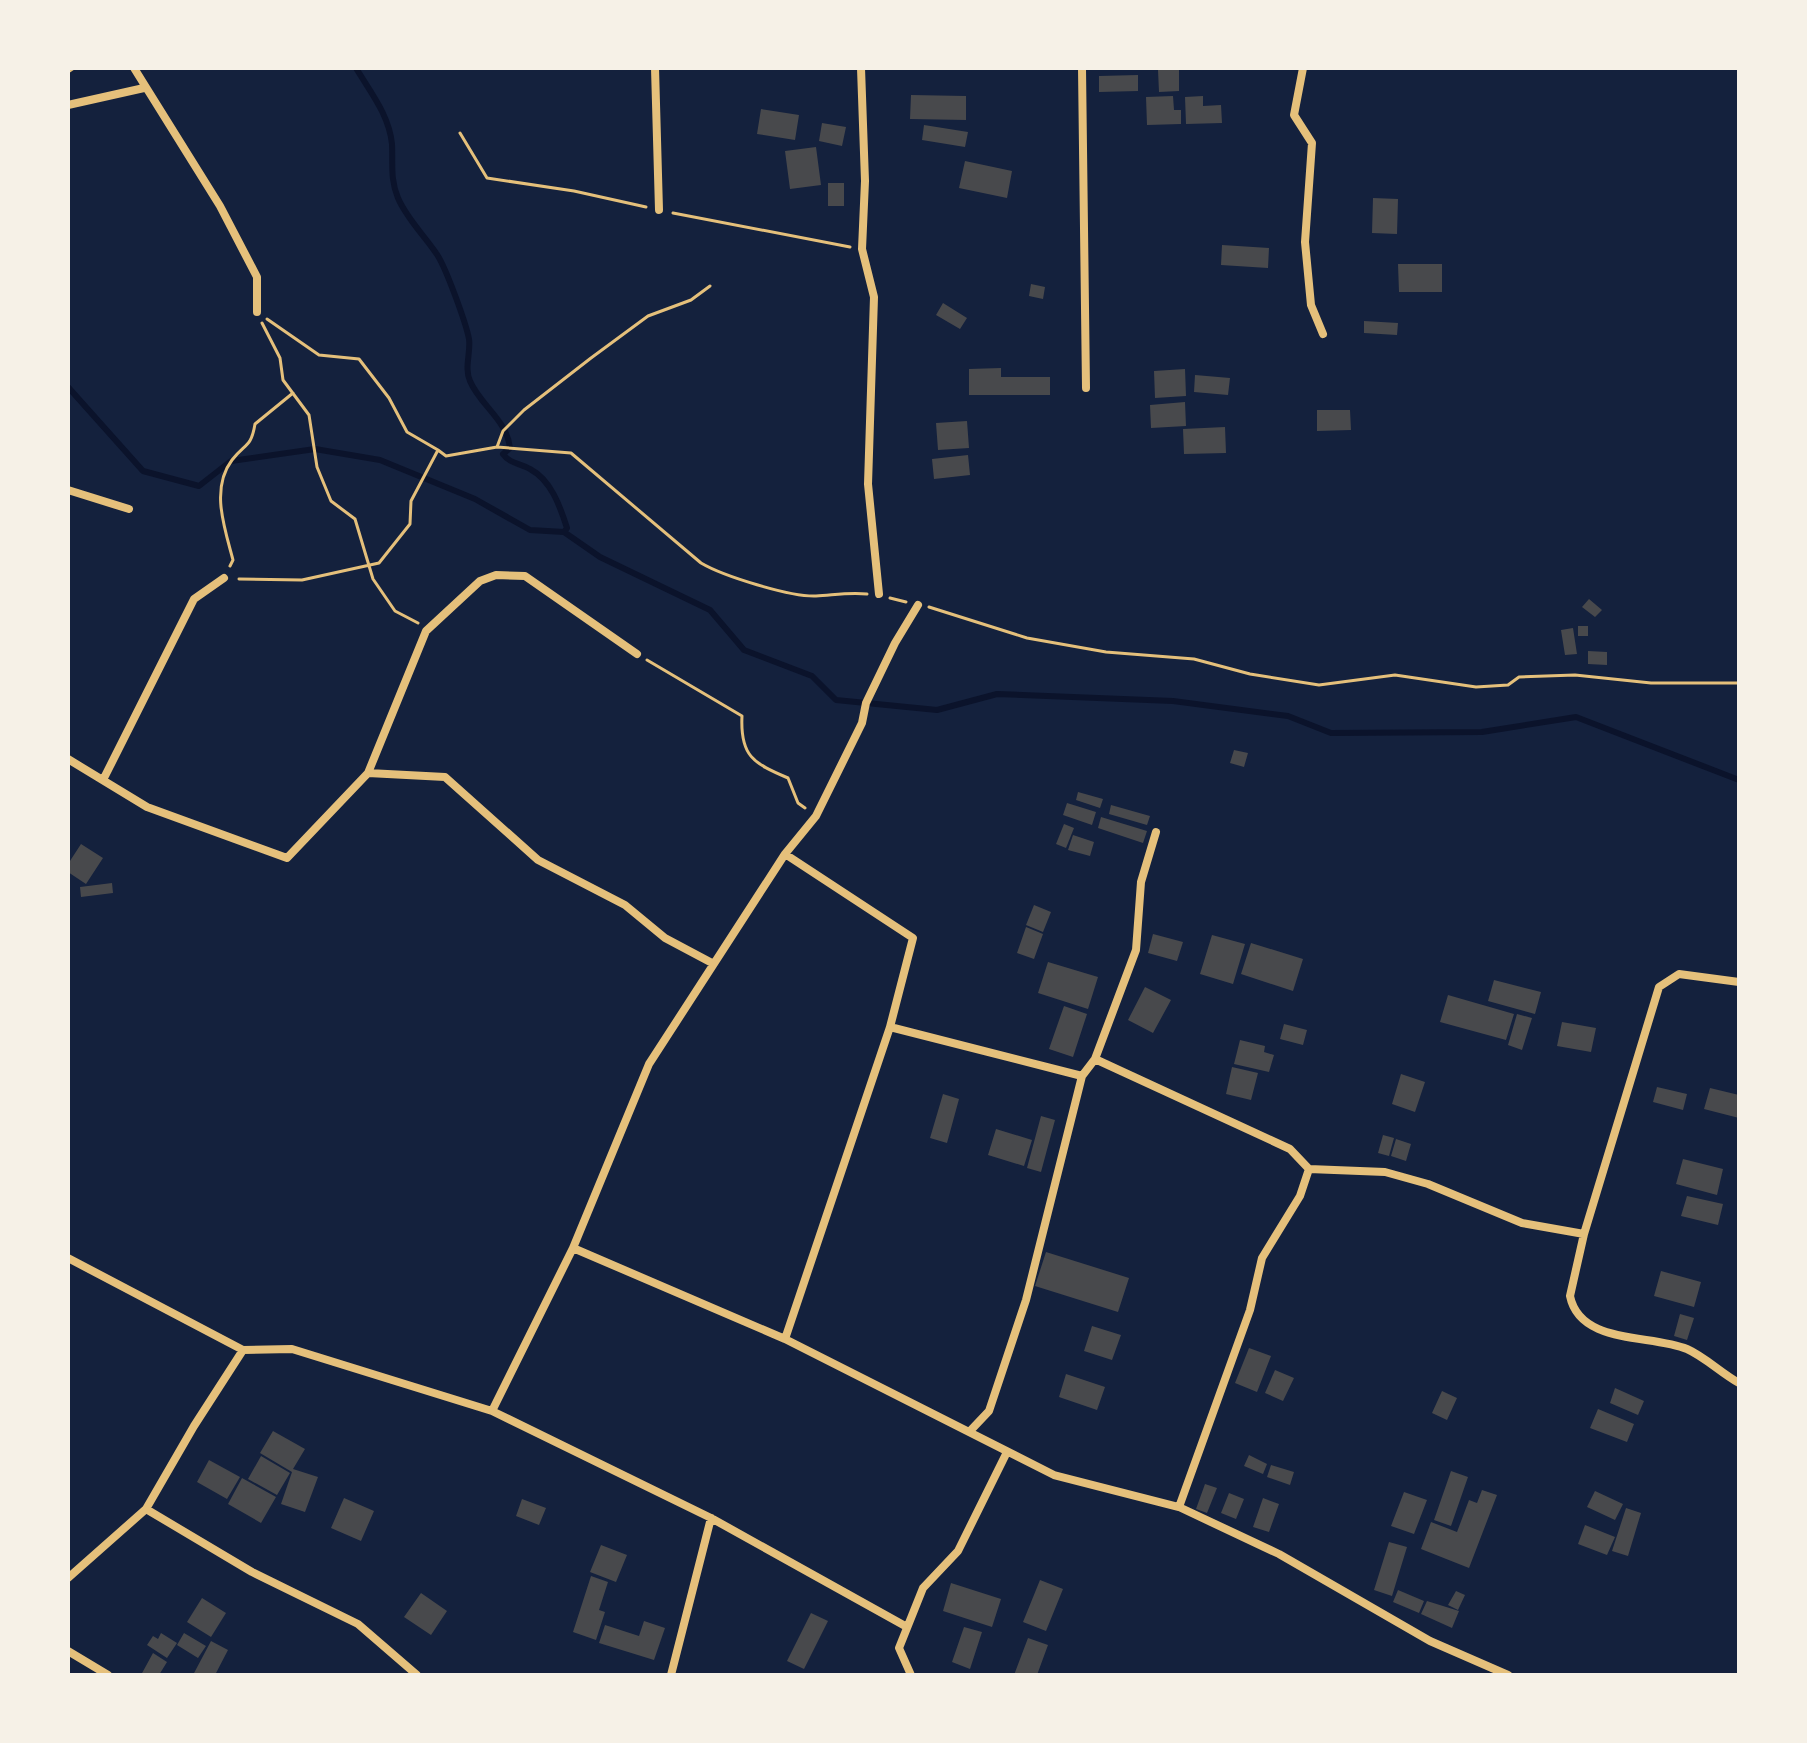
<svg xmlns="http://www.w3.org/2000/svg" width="1807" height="1743" viewBox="0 0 1807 1743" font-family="'PT Sans',sans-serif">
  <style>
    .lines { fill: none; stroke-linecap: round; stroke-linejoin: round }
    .stream { stroke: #0b132b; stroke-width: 6 }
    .building { fill: #48494c }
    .path { stroke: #e5c07b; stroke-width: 3 }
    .minor { stroke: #e5c07b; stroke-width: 8 }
  </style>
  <rect width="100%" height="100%" fill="#14213d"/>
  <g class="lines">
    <path class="stream" d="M356,68C371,93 389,115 392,144C393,164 390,179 398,198C407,219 424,235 436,253C445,265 466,323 469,339C471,352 464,368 470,381C480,405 507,420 510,448L503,454C510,464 520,463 530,469C551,480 560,506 567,528L564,532
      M68,387L143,471L199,486L231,461L315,449L380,460L475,499L530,530L564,532L600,557L710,610L744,650L812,676L836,700L937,710L997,694L1173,701L1288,716L1331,733L1482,732L1576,717L1739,780"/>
  </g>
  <path class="building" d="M1179,69V91L1159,92L1158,70Z
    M1138,75V91L1099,92V76Z
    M911,95L966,96V120L910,119Z
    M1173,96L1174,110H1181V124L1147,125L1146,97Z
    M1203,96V106L1221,105L1222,123L1186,124L1185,97Z
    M761,109L799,115L795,140L757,134Z
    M822,123L846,127L842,146L819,141Z
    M924,125L968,132L965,147L922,140Z
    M816,147L821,185L790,189L785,151Z
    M965,161L1012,171L1007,198L959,188Z
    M828,183H844V206H828Z
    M1373,198L1398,199L1397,234L1372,233Z
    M1222,245L1269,248L1268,268L1221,265Z
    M1398,264H1442V292H1399Z
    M1031,284L1045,287L1043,299L1029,296Z
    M943,303L967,318L960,329L936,315Z
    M1364,321L1398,323L1397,335L1364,333Z
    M1001,368V377H1050V395H969V369Z
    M1185,369L1186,396L1155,398L1154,371Z
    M1195,375L1230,378L1228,395L1194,392Z
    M1185,402L1186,426L1151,428L1150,405Z
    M1317,410H1350L1351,430L1317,431Z
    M967,421L969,448L938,450L936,423Z
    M1225,427L1226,453L1184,454L1183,429Z
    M968,455L970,475L934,479L932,459Z
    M1589,599L1602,610L1595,617L1582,607Z
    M1578,626H1588V636H1578Z
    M1573,628L1577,654L1565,655L1561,630Z
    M1588,651L1607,652V665L1588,664Z
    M1234,750L1248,753L1244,767L1230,763Z
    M1078,792L1103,799L1100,808L1076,800Z
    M1067,803L1096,812L1092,825L1063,815Z
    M1111,805L1150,816L1147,825L1109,814Z
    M1101,817L1147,831L1143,843L1098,828Z
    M1064,824L1074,828L1066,848L1056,844Z
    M1073,835L1094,842L1090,856L1068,850Z
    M81,844L103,858L86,884L68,872V864Z
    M112,883L113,893L81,897L80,887Z
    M1034,905L1051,912L1043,932L1026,925Z
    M1026,927L1043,934L1034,959L1017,953Z
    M1153,934L1183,942L1177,961L1148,953Z
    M1212,935L1245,944L1233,984L1200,974Z
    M1251,943L1303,959L1293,991L1241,974Z
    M1048,962L1098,977L1088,1009L1038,993Z
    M1494,980L1541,992L1535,1014L1488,1001Z
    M1145,987L1171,1000L1153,1033L1128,1020Z
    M1448,995L1514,1014L1506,1040L1440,1022Z
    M1064,1006L1087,1014L1073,1057L1049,1049Z
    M1517,1014L1532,1018L1522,1050L1508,1045Z
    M1562,1022L1596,1028L1591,1052L1557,1046Z
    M1284,1024L1307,1030L1303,1045L1280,1039Z
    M1240,1040L1265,1046L1264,1052L1274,1055L1269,1072L1234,1064Z
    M1232,1067L1258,1073L1251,1100L1226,1094Z
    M1401,1074L1425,1082L1415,1112L1392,1104Z
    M1657,1087L1687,1094L1683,1110L1653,1102Z
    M1710,1088L1739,1095V1118L1704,1109Z
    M943,1094L959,1099L947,1143L930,1138Z
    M1041,1116L1055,1120L1041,1172L1027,1168Z
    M996,1129L1032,1140L1024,1166L988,1155Z
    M1383,1135L1394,1138L1389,1156L1378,1153Z
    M1396,1139L1411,1144L1406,1161L1391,1156Z
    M1683,1159L1723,1169L1717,1195L1676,1184Z
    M1687,1196L1723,1204L1718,1225L1681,1216Z
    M1046,1252L1129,1278L1118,1312L1035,1286Z
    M1661,1271L1701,1282L1694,1307L1654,1296Z
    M1680,1314L1694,1318L1687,1340L1674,1336Z
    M1092,1326L1121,1335L1112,1360L1084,1351Z
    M1249,1348L1271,1356L1257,1392L1235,1383Z
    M1275,1370L1294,1378L1283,1401L1265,1393Z
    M1066,1374L1105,1387L1097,1410L1059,1397Z
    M1615,1388L1644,1401L1638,1415L1610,1403Z
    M1442,1391L1457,1398L1447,1420L1432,1413Z
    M1598,1409L1634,1424L1627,1442L1590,1428Z
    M273,1431L305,1449L293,1469L318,1477L305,1512L281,1504L292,1472L260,1453Z
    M1249,1455L1267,1464L1263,1474L1244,1466Z
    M261,1456L290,1473L277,1495L248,1479Z
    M209,1460L240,1477L227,1499L197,1482Z
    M1271,1465L1294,1472L1290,1485L1267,1477Z
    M1451,1471L1468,1477L1451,1526L1434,1520Z
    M242,1478L276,1497L261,1523L228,1504Z
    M1205,1484L1217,1488L1207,1513L1196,1509Z
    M1482,1490L1497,1495L1469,1568L1421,1549L1431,1522L1457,1532L1469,1500L1477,1503Z
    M1595,1491L1623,1504L1615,1520L1587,1507Z
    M1404,1492L1427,1500L1414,1534L1391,1526Z
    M1229,1493L1244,1499L1236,1519L1221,1513Z
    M344,1498L374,1511L361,1541L331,1528Z
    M1263,1498L1279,1504L1269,1532L1253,1527Z
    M522,1499L546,1508L539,1525L516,1516Z
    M1626,1508L1641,1513L1628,1556L1612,1551Z
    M1585,1525L1615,1537L1607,1555L1578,1544Z
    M1389,1542L1407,1547L1392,1596L1374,1590Z
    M601,1545L627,1555L616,1582L590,1572Z
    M591,1576L608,1582L599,1610L605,1612L596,1640L573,1632Z
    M1040,1580L1063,1589L1046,1631L1023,1622Z
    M951,1583L1001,1599L992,1627L943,1611Z
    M1398,1590L1424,1601L1419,1613L1393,1602Z
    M1456,1591L1465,1595L1458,1610L1448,1605Z
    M421,1593L447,1611L431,1635L404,1617Z
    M202,1598L226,1613L211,1637L187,1622Z
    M1427,1601L1459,1611L1452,1628L1421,1614Z
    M811,1613L828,1621L804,1669L787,1661Z
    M644,1621L665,1628L654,1660L599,1643L605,1625L639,1636Z
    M964,1627L982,1632L970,1669L952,1662Z
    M161,1633L177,1643L167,1658L147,1645L153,1636L158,1639Z
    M184,1633L206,1646L198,1658L177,1645Z
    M1028,1638L1048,1645L1037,1675H1014Z
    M211,1641L228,1650L215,1675H193Z
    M153,1653L167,1662L159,1675H141Z"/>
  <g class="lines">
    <path class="path" d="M68,72L74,68
      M460,133L487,178L574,191L646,207
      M673,213L850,247
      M262,323L280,358L283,380L309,415L317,467L331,501L355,519L373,579L395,611L418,623
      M497,447L503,431L524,410L591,358L648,316L691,300L710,286
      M438,450L446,456L497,447L571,453L701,563C723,576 790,597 816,596C834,595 849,592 867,594
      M230,566L233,560C225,529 210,489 232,460C245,443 251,448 255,424L293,393
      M239,579L302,580L379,563L410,524L411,501L438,450L407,432L389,398L359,359L319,355L267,319
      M890,598L906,602
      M929,607L1027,638L1106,652L1194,659L1250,674L1319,685L1395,675L1476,687L1508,685L1519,677L1575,675L1651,683H1739
      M647,660L742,716C740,756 753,763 788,778L798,803L805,808"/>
    <path class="minor" d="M134,68L220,206L257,277V312
      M655,68L659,210
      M861,68L865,181L862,249L874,297L868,484L879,594
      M1082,68L1086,388
      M1303,68L1294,115L1312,143L1305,242L1311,305L1323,334
      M68,105L144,88
      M68,490L129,509
      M68,759L147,807L287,858L368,773L445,777L538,860L625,905L665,938L712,963
      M368,773L426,631L480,581L496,575L525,576L637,654
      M104,778L194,599L224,578
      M785,854L913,938L890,1027L785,1339
      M890,1027L1082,1076
      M1095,1059L1290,1149L1309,1169L1385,1172L1428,1184L1522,1223L1584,1234L1570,1296C1580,1345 1651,1334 1687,1349C1705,1357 1721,1373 1739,1383
      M1584,1234L1659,987L1679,974L1739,982
      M573,1248L785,1339L1054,1475L1179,1507L1279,1554L1430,1641L1508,1675
      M68,1258L243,1350L292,1349L492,1411L711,1518L907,1627
      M492,1411L573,1248L649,1064L785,854L816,816L862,723L866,703L895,643L918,605
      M971,1430L989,1411L1026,1300L1082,1076L1095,1059L1136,950L1141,882L1156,832
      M1179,1507L1250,1310L1262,1258L1300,1196L1309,1169
      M146,1509L252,1572L358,1624L417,1675
      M68,1578L146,1509L194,1426L243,1350
      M68,1651L108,1675
      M671,1675L711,1518
      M911,1675L899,1648L923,1588L958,1551L1007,1452"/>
  </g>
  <rect width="1807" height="1743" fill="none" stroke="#f6f1e7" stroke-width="140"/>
</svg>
